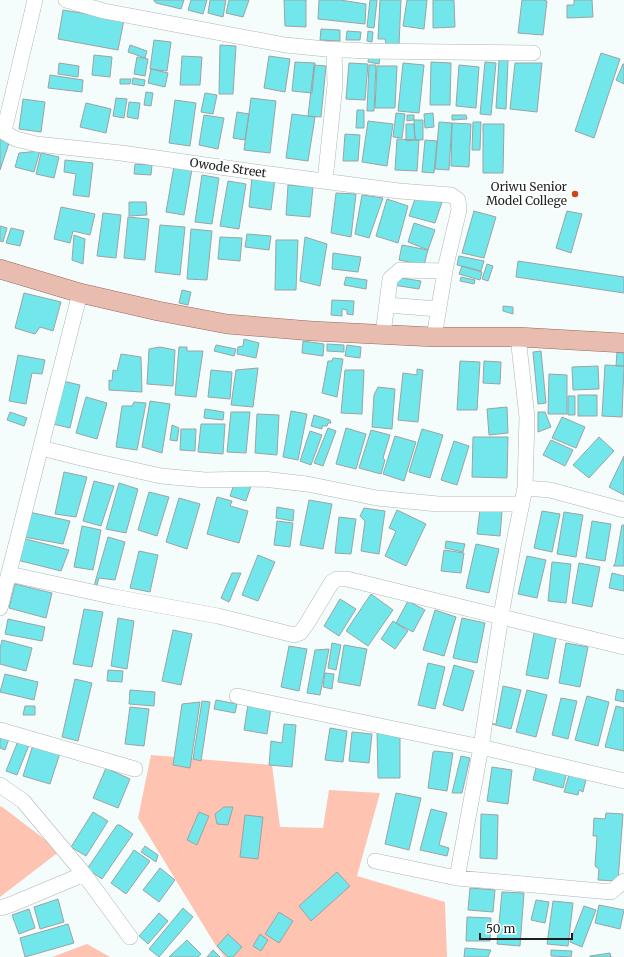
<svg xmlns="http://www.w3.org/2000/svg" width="624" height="957" viewBox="0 0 624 957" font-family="Merriweather,serif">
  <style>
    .green { fill: #ffc3b2 }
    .building { fill: #71e6eb; stroke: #9da3a3 }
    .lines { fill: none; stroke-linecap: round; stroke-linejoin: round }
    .minor-casing { stroke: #b0b6b6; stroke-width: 16 }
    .major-casing { stroke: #98685b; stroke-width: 20 }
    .minor { stroke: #fff; stroke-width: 15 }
    .major { stroke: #e9bcb0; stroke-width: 19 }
    .poi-dot { fill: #ce451c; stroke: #fff; stroke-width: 1.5 }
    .labels { text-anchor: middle; stroke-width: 4; stroke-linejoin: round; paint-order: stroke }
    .street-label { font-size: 12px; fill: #1d1f1f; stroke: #fff }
    .poi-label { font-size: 12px; fill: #1d1f1f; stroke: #fff; text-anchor: end }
  </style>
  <rect width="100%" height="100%" fill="#f5fcfc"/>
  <path class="green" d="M151,755L272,765L280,827L323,828L329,790L380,793L357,876L445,902L447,957H223L224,956L216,946L138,818Z
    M1,806L60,851L0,897V807Z
    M87,944L110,957H52Z"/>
  <path class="building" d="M154,0H184L181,9L156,3L154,1Z
    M191,0H207L203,14L188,10Z
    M210,0H226L223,17L208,13Z
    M229,0H249L243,17L226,13Z
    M284,0H306V27L285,26Z
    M319,0H340L366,4L365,24L318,19Z
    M370,0H377L374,28L367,27Z
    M380,0H401L399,45L386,44L385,39H378Z
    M407,0H427L424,29L403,26Z
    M433,0H454L455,27L433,28Z
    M522,0H542L547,1L543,35L518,33Z
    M574,0H592L593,17L567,18V5H574Z
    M63,10L124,20L118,50L58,39Z
    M321,29L340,30V41L320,40Z
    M347,31L361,32L360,40H346Z
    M368,31L373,32L372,42L367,41Z
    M154,40L171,42L167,71L150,69Z
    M130,45L147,51L145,58L128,52Z
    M220,45L236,46L233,94H219Z
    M601,53L620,59L594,138L575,131Z
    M369,54L380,56L379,64L368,62Z
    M94,55L112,57L110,77L92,75Z
    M182,56L202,57L200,85H180Z
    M269,56L290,59L285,92L264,88Z
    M137,57L148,59L145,76L134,74Z
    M499,60H508L506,109L496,108Z
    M295,62L315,63L312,93L292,91Z
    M431,62L451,63L450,105H430Z
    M485,62L496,63L491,115L480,114Z
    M59,63L79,66L78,77L58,74Z
    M349,63L368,64L365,100L346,99Z
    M403,63L424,65L419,113L398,111Z
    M515,63H542L537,112L510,109Z
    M623,64H624V84L616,80Z
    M314,65L326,66L321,117L308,116Z
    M369,65H376L374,111H367Z
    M459,65L479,67L476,108L456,106Z
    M377,66H397L395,108H375Z
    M151,69L168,73L165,87L148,83Z
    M50,75L83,80L82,92L48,88Z
    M133,78L145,80L144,86L132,84Z
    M120,79H131L130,84H120Z
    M146,92L153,93L151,106L144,105Z
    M205,93L217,95L213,114L201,112Z
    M116,98L127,99L124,118L113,116Z
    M251,98L276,101L270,153L244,150Z
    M23,99L45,102L41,132L19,129Z
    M175,100L196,103L190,146L169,143Z
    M129,102L140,103L138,119L127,117Z
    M86,103L111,109L106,133L80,127Z
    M357,110H364V128H356Z
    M237,112L249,114L245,140L233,138Z
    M396,113L405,114L402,138L393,137Z
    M433,113L434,127L425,128L424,114Z
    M292,114L315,117L308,161L286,158Z
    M204,115L224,118L218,149L199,145Z
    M407,115H414V120L407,121Z
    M452,115H466L467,119L452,120Z
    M414,120H423V140H415Z
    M368,121L393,124L387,166L362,162Z
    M439,122L452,123L449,170L435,169Z
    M473,122H481L480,150H472Z
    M452,123L471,124L469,167L451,166Z
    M406,124H414L415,140L406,141Z
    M483,124H504L503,173H483Z
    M345,134L360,135L358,161H343Z
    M0,137L10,140L0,170Z
    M397,139L419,140L417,171L395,170Z
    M425,140L437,141L434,173L422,172Z
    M40,151L34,172L15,167L19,153Z
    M41,153L59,157L54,178L36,174Z
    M65,160L93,163L89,197L73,195L76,174L64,172Z
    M135,164L152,165L151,175L134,174Z
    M174,166L192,169L184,215L166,212Z
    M202,175L219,178L212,224L195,222Z
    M252,177L275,179L271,210L249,207Z
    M228,181L246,184L239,229L220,226Z
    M288,185L313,187L310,217L286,215Z
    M336,193L356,194L351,237L331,233Z
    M362,195L383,198L369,238L355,234Z
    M416,196L442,202L435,223L409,216Z
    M387,199L408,206L398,243L376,236Z
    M129,202H146L147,215L129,216Z
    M61,207L95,214L90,235L73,231L70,243L54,239Z
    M474,211L496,217L484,258L462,253Z
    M567,211L582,214L571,253L556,248Z
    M103,213L121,215L116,258L97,256Z
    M128,217L149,219L145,260L124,258Z
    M414,223L435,230L428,250L408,242Z
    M160,225L185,227L180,275L155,272Z
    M0,226L7,228L3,242L0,241Z
    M11,228L24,231L20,246L6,243Z
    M191,229L212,231L207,280L187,279Z
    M247,234L271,236L269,250L245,247Z
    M74,235L85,239L83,264L72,260Z
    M220,237L242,238L240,261L218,259Z
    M305,237L327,244L320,286L300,281Z
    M276,240H298L296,290H275Z
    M402,245L428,250L424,265L399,260Z
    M333,253L361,257L358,272L332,269Z
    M459,256L484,261L481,271L457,265Z
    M518,261L624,277V293L516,277Z
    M487,264L493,266L488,281L482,279Z
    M462,266L482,272L480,280L459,274Z
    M346,277L367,280L366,289L344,285Z
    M395,277L421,281L419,289L393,285Z
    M461,277L475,280L474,284L460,281Z
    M182,290L191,292L188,305L179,303Z
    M24,293L61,302L53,331L40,327L35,334L15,328Z
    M332,300L354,301L353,315L347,314V310L342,309V316L331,315Z
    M503,306L513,307V314L503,311Z
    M244,339L259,343L256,358L237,354L238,347L243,346Z
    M303,341L324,344L323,356L302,353Z
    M327,344L344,345V352L327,351Z
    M216,345L236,349L234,356L214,351Z
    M347,345L361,347L360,358L345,356Z
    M160,347L175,350L173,386L147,384L149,349Z
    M179,347H187V351H203L196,397L175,395Z
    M541,351L546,403L538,404L533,352Z
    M617,352L624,353V366H616Z
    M121,354L141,357L142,392L109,390V380L112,381L113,370L117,371Z
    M18,355L45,360L42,374L32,373L26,404L9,401Z
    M333,358L343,359L337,397L322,393L328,361H332Z
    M460,361L480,362L477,410H457Z
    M484,361L501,362L500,384L483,383Z
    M605,365L624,366L622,417L602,416Z
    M598,366L599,389L573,390L572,367Z
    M258,368L253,407L231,405L236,370Z
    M417,369L423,370L418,422L398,420L403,373L417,375Z
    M211,370L232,372L230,399L208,397Z
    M345,370H364L362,414L341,413Z
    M549,374L567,375V414H548Z
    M63,381L80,385L70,428L53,424Z
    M378,387L395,389L392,429L372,427L374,395Z
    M578,395H597V416H578Z
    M568,396H575V415H568Z
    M86,397L107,403L97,439L76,433Z
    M150,401L170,404L162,453L142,447Z
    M134,402L146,403L137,450L116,447L122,406H132Z
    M507,407L508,433L489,435L487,409Z
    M205,409L224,412L223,420L204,418Z
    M291,411L307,414L298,460L283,457Z
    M10,412L27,418L24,426L7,420Z
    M231,412H250L246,453L227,452Z
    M538,412H545L551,427L538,432Z
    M257,414L279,415L277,455L255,453Z
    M314,415L330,420L331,423H328L327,426H322V429L311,426Z
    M562,417L585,427L576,448L552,438Z
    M201,424H225L223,454L198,452Z
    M172,425L179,428L177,441L170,440Z
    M328,428L336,431L323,466L314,463Z
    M346,428L366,434L356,469L336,464Z
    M181,429H196L195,451L180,450Z
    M422,429L443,435L430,478L409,472Z
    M371,430L390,435L383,458L385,460L381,474L359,468Z
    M310,431L322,435L311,465L300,461Z
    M395,436L416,442L404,481L383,474Z
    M473,437H508L507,478L472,477Z
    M599,437L614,451L589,478L573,465Z
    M551,440L573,450L565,466L543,455Z
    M454,441L469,446L457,485L441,480Z
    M624,456V495L609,487Z
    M64,472L87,477L76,517L55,514Z
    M94,481L114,486L101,526L83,521Z
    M119,483L138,489L126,533L106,529Z
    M252,483L246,501L230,496L233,487Z
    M149,492L169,497L157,536L138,530Z
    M217,497L232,501L230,506L248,511L239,543L207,534Z
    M179,498L200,504L187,549L166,542Z
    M309,500L332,504L323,549L300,545Z
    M277,507L294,510L293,521L276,518Z
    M364,508L385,511L379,554L361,551L365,521L360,516Z
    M480,509L502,511L500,536L477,534Z
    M397,510L426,524L406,566L385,556L396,531L389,528Z
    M542,511L560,514L552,552L534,548Z
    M29,512L70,521L63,544L24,537Z
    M564,512L583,515L576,557L557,554Z
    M339,517L356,519L351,554L335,553Z
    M277,521L293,523L290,547L274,545Z
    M592,521L611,524L605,561L586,558Z
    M622,525H624V566H613L615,564Z
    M82,526L101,530L93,570L74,567Z
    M108,537L125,542L115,580L99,578L97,585L94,586Z
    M22,538L69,550L61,571L17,560Z
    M446,541L465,544L463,552L445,548Z
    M476,544L499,549L489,593L466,588Z
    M444,550L464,553L461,573L441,571Z
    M139,551L158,555L150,592L130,588Z
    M258,555L275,562L258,601L242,595Z
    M527,556L546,560L537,598L518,594Z
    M552,562L571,564L566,603L548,601Z
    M579,563L600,567L592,607L572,603Z
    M232,573H241L229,602L221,598Z
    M612,573L624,576V591L609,588Z
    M15,584L52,593L46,618L9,608Z
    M371,594L393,610L368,646L346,631Z
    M340,599L356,609L339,636L324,626Z
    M408,601L425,610L413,632L396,623Z
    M84,609L103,612L92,667L73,664Z
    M435,610L456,617L444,656L423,650Z
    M118,618L134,621L127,669L111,666Z
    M462,618L485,623L477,663L453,658Z
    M8,619L45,627L42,641L5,634Z
    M393,621L408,631L395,649L381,639Z
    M173,630L192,634L181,685L162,681Z
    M534,633L556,638L548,679L526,675Z
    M2,640L32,648L26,671L0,664V649Z
    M332,643L341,645L336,670L328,668Z
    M566,643L588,647L580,687L559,683Z
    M344,645L367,649L360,686L338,682Z
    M289,646L307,649L299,691L281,687Z
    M329,649L320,695L307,693L315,650Z
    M428,663L445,667L435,709L418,705Z
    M454,665L474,671L463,711L443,705Z
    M108,670L123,671L122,682L107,681Z
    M325,673L334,674L332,689L323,687Z
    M5,674L38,682L34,700L0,692Z
    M75,679L92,683L78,741L62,737Z
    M503,686L521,690L511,729L492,724H496Z
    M617,689L624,691V702L615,700Z
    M130,690L155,692L154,706L129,704Z
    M527,690L547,695L536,737L516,732Z
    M587,696L609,702L598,746L575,740Z
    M561,698L577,701L568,739L552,735Z
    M216,700L237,704L235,713L214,709Z
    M202,701L210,702L201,761L193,759Z
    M200,702L190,768L173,765L182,704Z
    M248,704L271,708L267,734L244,730Z
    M25,706H35V715H23Z
    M616,706L624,708V751L605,747Z
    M130,707L149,709L144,746L125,744Z
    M284,724L296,725L292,767L269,765L271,741L282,743Z
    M330,728L347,731L343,762L325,760Z
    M377,731H400V778H378Z
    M0,732L10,736L5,750L0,748Z
    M352,732L372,734L369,763L349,761Z
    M18,741L29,745L17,775L6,771Z
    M33,745L60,753L50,784L23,776Z
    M435,751L453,753L447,791L428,788L433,752Z
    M461,756L470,758L462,793H452Z
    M537,764L567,772L563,788L533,780Z
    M492,767L512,770L508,804L487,801Z
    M106,768L130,779L118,808L93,798Z
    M570,771L587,775L583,792L579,790L578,795L564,792Z
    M396,793L421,798L409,850L385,844Z
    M224,807H233L228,825L217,824L215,814Z
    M431,809L447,813L439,845L449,848L447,856L420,850Z
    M93,812L108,821L86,856L71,847Z
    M199,812L209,816L197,845L187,840Z
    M606,813L623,814L618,881L598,880L599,869L595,866L597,836H593L594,818L605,819Z
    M481,814L498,815L497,859L480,858Z
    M245,815L263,817L258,859L240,857Z
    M117,825H120L133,834L102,879L87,869Z
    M145,846L158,855L156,862L141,852Z
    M134,850L150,861L126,894L111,883Z
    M160,868L175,880L159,902L143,890Z
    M337,872L350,886L311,921L299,906Z
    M470,888L495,890L493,912L468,910Z
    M502,892L524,893L520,946L497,944Z
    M58,899L64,922L40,929L34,907Z
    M536,900L549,902L545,923L531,920Z
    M553,901L573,903L568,946L547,944Z
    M599,905L624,910L620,929L595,923Z
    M584,906L596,910L582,947L570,942Z
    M183,908L193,917L159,957L149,949Z
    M29,909L35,928L19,934L12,915Z
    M279,912L293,921L279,943L265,934Z
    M159,913L168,921L148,944L139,936Z
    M467,917L491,918L490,941H466Z
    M68,924L74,943L25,957L20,938Z
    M228,934L242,947L233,957H228L217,946Z
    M260,934L268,940L261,951L253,946Z
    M187,940L201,954L198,957H169Z
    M465,948L491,950L488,957H464Z
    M213,950L220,957H207Z
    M551,950L572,951L571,957L551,956Z
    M610,953L611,957H590V956Z"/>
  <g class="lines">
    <defs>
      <path id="minor" d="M66,0L104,11L285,45L326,49L367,51L533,53
        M0,130L16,139L36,144L121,153L262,173L399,191L451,195L458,200L459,210L446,265L434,337
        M4,131L35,0
        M325,181L335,85L334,50
        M387,305L438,309
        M383,334L390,279L400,270L445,271
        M41,448L85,459L161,476L205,480L263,479L307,484L377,498L438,504H522
        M525,488L550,490L624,510
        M9,574L115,597L218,616L294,635L300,633L306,625L332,582L337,579H347L624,647
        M0,608L80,293
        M237,696L481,747L624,781
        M0,730L135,769
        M0,785L23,801L84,874L130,937
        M375,861L457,878L611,892L624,881
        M457,878L481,747L501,616L514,542L525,488L527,417L518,337
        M0,908L10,905L84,874"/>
      <path id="major" d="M0,269L80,293L158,311L227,324L312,331L434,337H518L624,343"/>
    </defs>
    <use href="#minor" class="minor-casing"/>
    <use href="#major" class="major-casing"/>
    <use href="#minor" class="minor"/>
    <use href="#major" class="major"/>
  </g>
  <circle class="poi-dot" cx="575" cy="194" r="4"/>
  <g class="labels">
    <g class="street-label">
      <text transform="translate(228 168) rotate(8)" y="4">Owode Street</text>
    </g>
    <g class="poi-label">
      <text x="567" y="191">Oriwu Senior<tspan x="567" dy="14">Model College</tspan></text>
    </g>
  </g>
  <path d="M480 933v6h92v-6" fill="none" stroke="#1d1f1f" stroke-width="2"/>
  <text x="486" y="933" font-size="12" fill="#1d1f1f" stroke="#ffffff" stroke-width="3" paint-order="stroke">50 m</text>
</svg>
